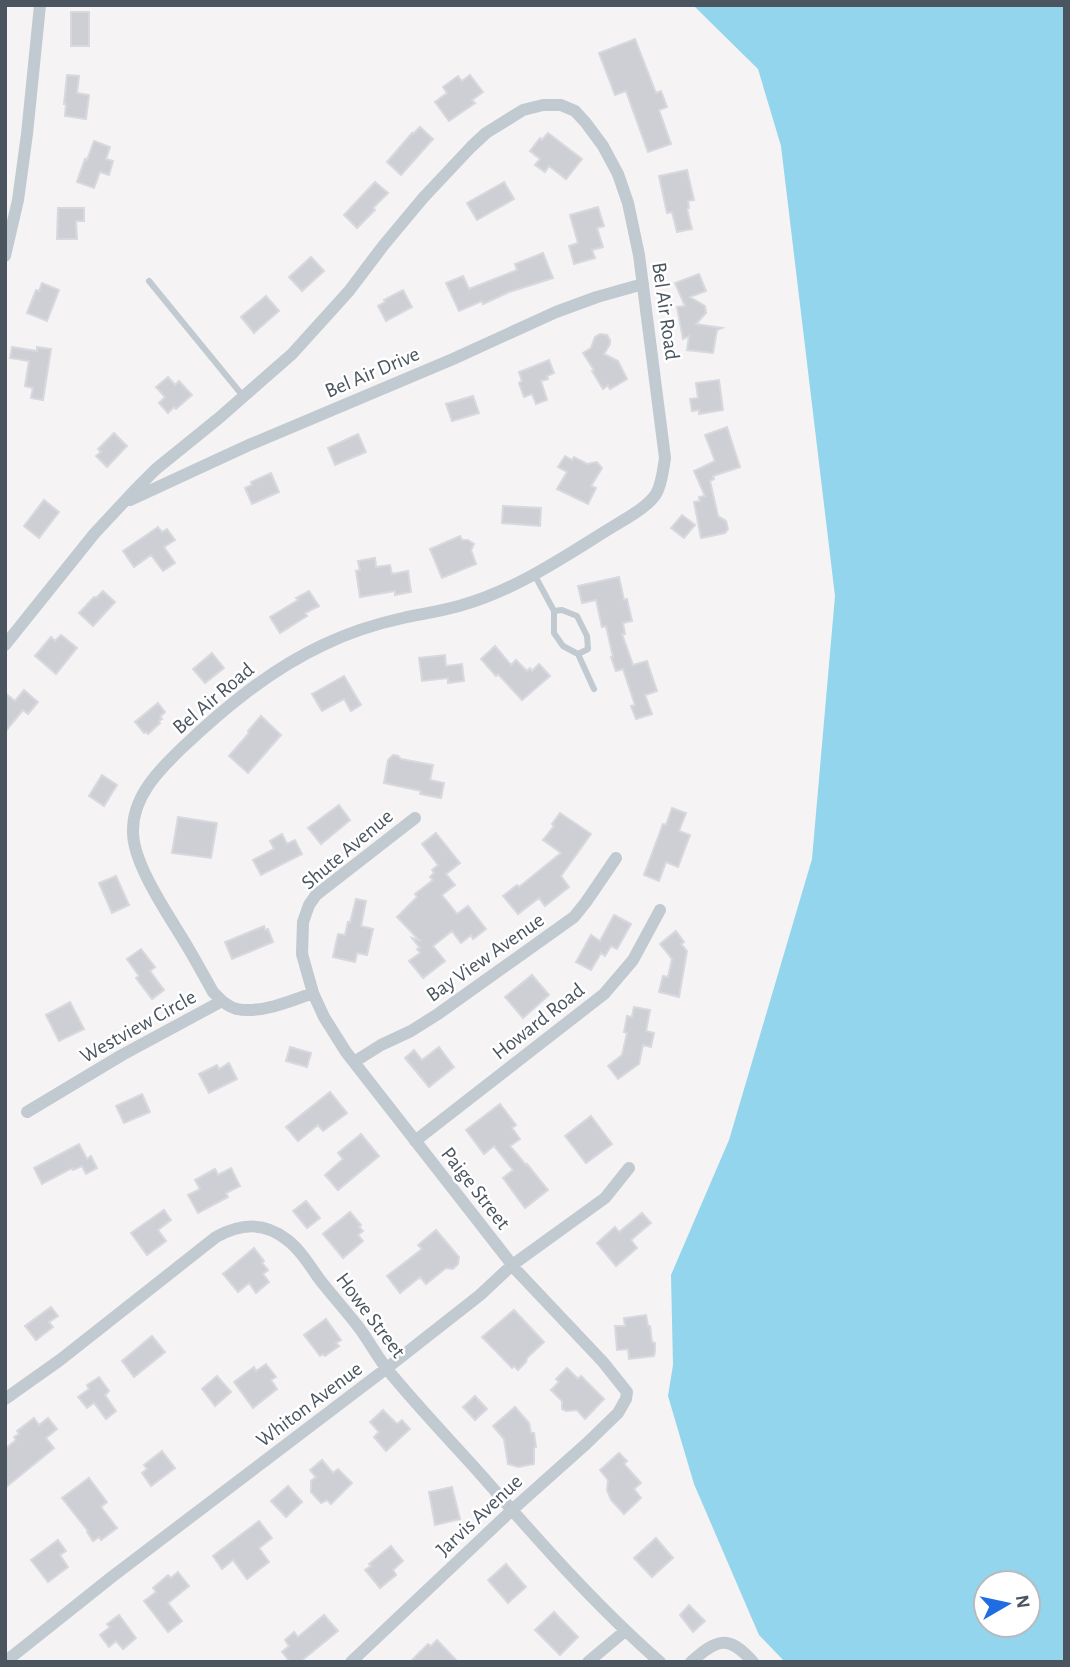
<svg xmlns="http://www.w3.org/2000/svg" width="1070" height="1667" viewBox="0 0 1070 1667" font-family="'Alegreya Sans',sans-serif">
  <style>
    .water { fill: #92d5ec; fill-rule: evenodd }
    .building { fill: #cdcfd5; stroke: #d7d9de; stroke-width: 2 }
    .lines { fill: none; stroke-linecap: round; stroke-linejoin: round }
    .lane { stroke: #c1c9d1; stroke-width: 6 }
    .street { stroke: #c1c9d1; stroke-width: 12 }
    .labels { text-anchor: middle; stroke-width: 5; stroke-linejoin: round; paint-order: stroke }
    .street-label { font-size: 21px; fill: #4a5560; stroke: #fff }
  </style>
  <rect width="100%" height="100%" fill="#f5f3f3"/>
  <path class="water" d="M693,5H1065V1662H785L759,1635L694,1484L668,1396L673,1365L671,1275L729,1140L812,859L835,596L781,146L758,69ZM986,1583H1028V1625H986Z"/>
  <path class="building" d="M71,12H89V46H71Z
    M635,39L656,93L661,91L667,107L659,110L671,144L648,152L626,91L615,95L599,53Z
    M67,75L79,76L77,93L89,95L86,119L65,116L66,104H64Z
    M470,75L483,92L472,100L475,103L449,121L435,102L447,93L443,87L458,76L462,81Z
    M420,127L433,139L401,175L387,162L412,133L413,134Z
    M548,133L582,159L566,179L549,166L545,172L535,165L540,159L530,151L540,138L542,140Z
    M94,141L110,147L106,159L113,161L109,175L100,172L94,188L77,182L85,159L87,160Z
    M687,170L694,200L688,201L689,208L687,209L692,229L677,232L672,212L667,213L659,176Z
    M375,182L388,193L373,208L375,210L357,228L344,215Z
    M504,182L514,199L477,220L467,203Z
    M598,207L604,226L597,228L603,247L592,250L595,258L574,264L569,246L578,243L570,215Z
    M58,208H84V221H76L77,239H57Z
    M543,253L553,278L509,292L483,304L482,301L459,311L446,283L463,276L469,289L517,270L515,264Z
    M311,257L324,271L302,291L289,277Z
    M699,274L706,291L690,297L705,306L706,313L696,324L722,328L717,330L713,353L687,350L689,336L683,339L677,307L685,306L675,283Z
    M42,283L59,290L47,321L27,313L36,290L39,291Z
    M403,290L412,307L386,321L378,306L385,302L384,300Z
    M266,296L279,311L254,333L241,317Z
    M600,334L607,335L610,340V344L604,354L618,361L627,379L610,389L608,385L603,389L592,371L594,370L583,353L591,348L595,337Z
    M12,347L37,351V347L51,349L43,400L31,398L33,388L25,386L29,361L10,358Z
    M549,360L554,373L547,376L548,379L541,381L547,400L536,404L532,394L524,397L519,383L522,381L519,372Z
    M168,377L175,385L179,381L192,395L176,409L174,407L168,413L159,403L165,397L156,387Z
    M719,380L723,410L699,414V410L692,411L690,399L698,398L696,383Z
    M473,396L479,413L452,421L446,404Z
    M727,427L740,467L713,476L714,479L710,481L718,516L726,521L728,529L725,533L701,538L694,502L700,501L699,497L705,496L694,471L715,461L705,435Z
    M114,433L127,446L107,467L96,456L101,452L98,449Z
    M358,434L366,452L335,465L328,448Z
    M565,456L572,460L574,457L587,464L597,462L602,468L591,486L596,488L588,504L557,489L567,472L558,467Z
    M271,473L279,492L252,504L245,488L252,485L251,482Z
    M44,500L59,512L39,538L24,526Z
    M503,506L541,508L540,526L502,523Z
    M682,515L695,525L684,538L671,528Z
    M158,527L162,532L167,529L175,540L164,547L175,563L163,571L151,555L134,567L123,551Z
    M460,536L462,540H468L474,544L471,550L476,564L442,578L430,549Z
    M375,558L376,567L390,565L392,574L408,571L411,592L395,595V591L360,597L356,571L360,570L358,561Z
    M619,577L624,600L627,599L632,621L623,623L625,634H622L633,665L647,661L657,691L645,695L652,714L636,719L631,706L635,705L623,669L616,671L611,657H613L606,626L602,627L596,600L582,603L578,586Z
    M103,591L115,602L93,626L79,613L94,597L96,598Z
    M309,591L319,606L305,613L307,616L280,633L270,617L298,600L296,598Z
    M61,635L77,648L56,674L35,656L51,637L55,641Z
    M495,646L511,665L516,660L527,671L530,668L532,671L539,664L550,676L522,700L498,674L496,676L481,659Z
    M212,653L224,668L205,683L193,669Z
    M445,655L446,666L462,664L464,681L448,683V678L422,681L419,658Z
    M344,676L361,705L351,711L344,699L322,711L312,694Z
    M24,690L38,702L28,714L23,710L5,732V693L15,701Z
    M158,703L165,712L160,717L162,719L159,721L160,723L148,734L146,732L144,733L135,722Z
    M261,716L281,735L248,773L229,756L249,733L248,731Z
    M393,755L398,756L401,759L433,765L430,780L444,783L441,798L420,794L421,791L384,783L388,760Z
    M102,775L117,785L104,806L89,796Z
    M339,805L350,820L321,844L308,828Z
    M672,808L686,813L679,831L690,835L678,867L666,862L659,881L644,875L663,824L666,825Z
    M560,813L591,834L561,876L569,887L545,906L539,898L518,914L503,896L517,885L519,887L561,853L543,840L554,826L552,824Z
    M178,817L217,823L211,858L172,853Z
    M436,833L460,863L446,874L455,885L442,895L457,914L468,906L486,929L473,939L471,935L461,943L452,931L433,946L445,961L423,978L409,961L420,953L417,949L420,948L412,938L419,940L397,917L417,897L415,894L433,880L430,877L434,873L432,870L438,865L422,844Z
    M282,834L287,844L295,840L302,854L261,875L253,860L274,849L270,841Z
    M116,876L129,905L112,913L99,883Z
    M356,899L366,901L361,926L373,929L367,955L357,953L355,962L333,957L338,934L345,935L348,922L350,923Z
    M614,915L631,924L617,949L611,946L605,956L601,953L591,970L576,962L591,935L600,941Z
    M264,926L265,930L268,929L273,942L232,959L225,942Z
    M676,931L684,942L681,944L687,951L679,997L659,992L663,976L668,977L672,959L660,944Z
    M141,949L155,967L150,971L164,990L152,999L136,978L139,976L127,959Z
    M532,975L549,995L523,1018L505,997Z
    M70,1002L84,1029L59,1041L46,1015Z
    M634,1007L650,1010L646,1031L654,1033L651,1047L643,1045L639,1064L618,1079L608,1066L622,1055L627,1033L624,1032L627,1016L632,1017Z
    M290,1047L311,1053L307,1067L286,1061Z
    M439,1047L454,1067L429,1087L405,1058L414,1050L422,1060Z
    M229,1063L237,1079L209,1093L199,1074L217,1065L219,1069Z
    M330,1092L347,1113L323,1131L318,1125L298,1141L286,1127Z
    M142,1094L150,1112L124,1123L116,1106Z
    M500,1104L516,1125L512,1128L520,1139L510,1146L526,1165L527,1164L548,1190L525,1208L503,1178L513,1170L494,1146L484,1154L466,1130Z
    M591,1116L612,1144L586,1163L565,1136Z
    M361,1134L379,1156L338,1190L325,1175L343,1159L338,1153Z
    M79,1144L87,1159L91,1156L97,1168L86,1174L82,1166L73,1170L72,1168L42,1184L34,1168Z
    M231,1168L240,1186L226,1193L228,1197L198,1213L188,1195L200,1189L195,1180L215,1169L218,1175Z
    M306,1201L320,1218L307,1228L293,1211Z
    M164,1210L171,1220L158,1230L166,1241L147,1255L131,1233Z
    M350,1212L361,1225L359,1227L363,1231L358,1235L363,1241L343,1258L323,1234Z
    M642,1213L651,1223L631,1240L637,1248L616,1266L597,1243L615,1227L619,1232Z
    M436,1230L459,1257L458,1264L453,1269L446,1268L426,1284L420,1277L400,1293L387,1276L422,1249L418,1245Z
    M254,1248L264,1261L262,1263L268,1270L263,1274L269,1282L256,1293L249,1283L238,1292L223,1274Z
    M51,1307L58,1316L49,1322L53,1327L36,1340L25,1326Z
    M514,1310L544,1342L527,1358L526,1362L518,1370L514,1366L512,1368L482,1337Z
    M646,1315L648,1326H650L652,1342L655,1343V1351L654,1356L629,1359L628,1349L617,1350L615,1326H625L624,1318Z
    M326,1319L341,1340L336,1343L339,1346L325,1356L323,1354L320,1356L304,1335Z
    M152,1336L165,1352L134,1377L122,1361Z
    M266,1364L276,1377L271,1380L277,1389L253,1408L234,1382L254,1367L256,1371Z
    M567,1368L578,1379L581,1376L604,1399L585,1419L577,1410L566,1411L562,1409V1401L551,1390L559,1382L556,1379Z
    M217,1376L231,1392L215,1406L202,1389Z
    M99,1377L109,1391L105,1395L116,1411L106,1419L94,1403L87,1408L78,1397L89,1389L87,1385Z
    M475,1396L487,1409L475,1420L463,1407Z
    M515,1407L529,1423L531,1433H534L536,1447L534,1448V1464L518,1467L508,1464L504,1439L493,1426Z
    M383,1410L397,1424L402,1420L410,1429L386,1451L374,1437L379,1432L370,1422Z
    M34,1418L39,1425L48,1418L57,1429L46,1438L54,1448L5,1488V1449L16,1440L14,1437L19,1434L17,1431Z
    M162,1451L175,1468L151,1486L142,1473L147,1469L144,1465Z
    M619,1453L627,1461L624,1464L641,1483L634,1489L641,1498L624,1514L611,1500L607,1490L608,1480L600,1470Z
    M322,1460L333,1473L338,1469L352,1483L331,1504L327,1500L321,1503L311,1492V1481L316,1477L310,1470Z
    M89,1478L107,1502L101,1507L117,1528L101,1540L99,1537L93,1541L87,1532L88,1531L62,1498Z
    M288,1486L302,1502L286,1517L271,1501Z
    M452,1487L460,1519L435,1525L429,1492Z
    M259,1521L272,1538L259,1548L269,1562L247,1579L233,1560L222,1569L213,1556Z
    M656,1538L673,1558L652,1577L634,1558Z
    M58,1540L66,1551L60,1555L68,1567L48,1582L31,1560Z
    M391,1546L403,1561L393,1570L396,1575L380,1588L365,1570L371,1566L369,1564Z
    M506,1564L526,1587L508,1603L488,1580Z
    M178,1572L189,1586L168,1603L182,1621L168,1632L144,1601L156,1592L153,1588L168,1575L171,1578Z
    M689,1605L705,1621L693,1632L680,1615Z
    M554,1612L578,1637L560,1655L535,1630Z
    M119,1615L136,1638L123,1649L116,1641L109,1647L100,1635L110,1627L107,1624Z
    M324,1615L338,1631L300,1662H290L282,1652L289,1646L285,1640L294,1632L298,1637Z
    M437,1640L458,1662H410L428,1644L431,1646Z"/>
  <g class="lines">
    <path class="lane" d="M149,281L243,396
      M534,574L554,611V633L563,646L578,654L588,649L587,636L577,616L562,610L554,611
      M578,654L594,689"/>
    <path class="street" d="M5,256L18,200L27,134L40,5
      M130,500L249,445L453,359L556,312L597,297L643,284
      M5,645L94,534L135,490L156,469L219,418L292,354L349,291L383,246L423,198L471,147L486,133L523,110L543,105H561L575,111L586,123L603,146L618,174L628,203L639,255L665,458C663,470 662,484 656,494C647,508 623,520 609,529C562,558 514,591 459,606C441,611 422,614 403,618C375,624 348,633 323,645C270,670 224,708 182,748C159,770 132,797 133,832C133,865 170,917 187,946C196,961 204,976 213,992L222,1001
      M354,1062L381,1045L411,1031L438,1014L574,917L586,902L616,858
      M27,1112L122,1055L222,1001C226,1004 231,1008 237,1009C259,1014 292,1001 313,993
      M415,1141L604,994L633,960L660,910
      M5,1399L60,1360L216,1237C240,1224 263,1221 286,1239C300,1249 310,1266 320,1280C332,1295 345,1310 357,1325C368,1339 376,1355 387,1369C417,1406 451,1441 483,1477C539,1541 595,1605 660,1662
      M5,1662L113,1576L387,1368L480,1295L511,1266L605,1198L629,1168
      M351,1662L512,1510L586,1444L618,1413L626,1399L627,1392L603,1362L517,1271L346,1052L324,1017L313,993L302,954L303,922L309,905L316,895L415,818
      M588,1662L625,1631
      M691,1662C717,1639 728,1634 753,1662"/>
  </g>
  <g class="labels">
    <g class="street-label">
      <text transform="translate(666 311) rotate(82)" y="7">Bel Air Road</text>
      <text transform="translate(372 372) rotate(-23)" y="7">Bel Air Drive</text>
      <text transform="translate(213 698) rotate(-40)" y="7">Bel Air Road</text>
      <text transform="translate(347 849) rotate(-40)" y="7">Shute Avenue</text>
      <text transform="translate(485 957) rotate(-35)" y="7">Bay View Avenue</text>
      <text transform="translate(538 1021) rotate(-38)" y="7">Howard Road</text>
      <text transform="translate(138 1026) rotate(-29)" y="7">Westview Circle</text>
      <text transform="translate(476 1188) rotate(52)" y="7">Paige Street</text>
      <text transform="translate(371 1315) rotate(53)" y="7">Howe Street</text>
      <text transform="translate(309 1404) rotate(-37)" y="7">Whiton Avenue</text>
      <text transform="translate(479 1515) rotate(-43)" y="7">Jarvis Avenue</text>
    </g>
  </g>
  <rect width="1070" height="1667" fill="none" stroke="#4a5560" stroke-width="14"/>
  <g transform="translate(1007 1604) rotate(81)"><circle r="33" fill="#ffffff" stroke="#b7bbbf" stroke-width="2"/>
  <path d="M0-5L12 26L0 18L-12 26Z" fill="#1f6ce3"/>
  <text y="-10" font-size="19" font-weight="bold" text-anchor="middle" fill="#4a5560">N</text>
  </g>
</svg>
